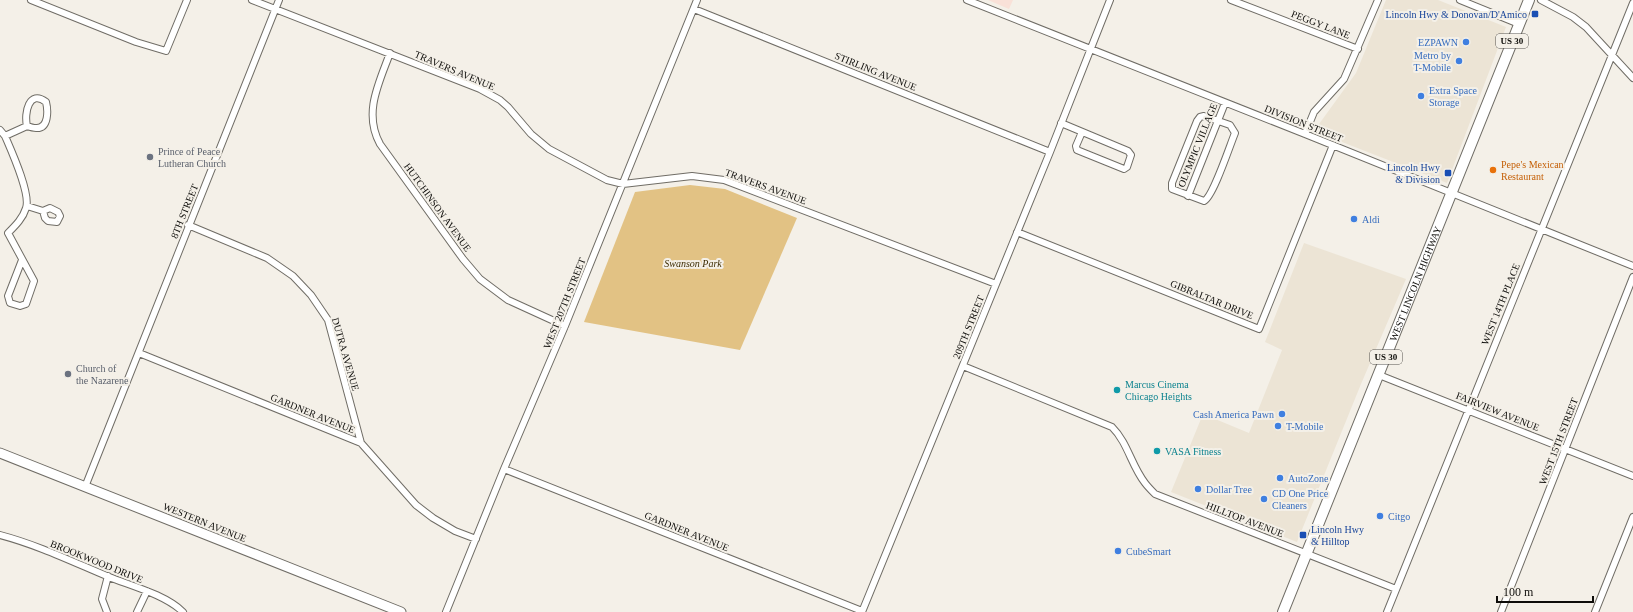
<svg xmlns="http://www.w3.org/2000/svg" width="1633" height="612" viewBox="0 0 1633 612" font-family="Georgia,serif">
  <style>
    .built { fill: #ece4d5 }
    .education { fill: #f9e1d8 }
    .park { fill: #e2c284 }
    .lines { fill: none; stroke-linecap: round; stroke-linejoin: round }
    .minor-casing { stroke: #706d66; stroke-width: 8 }
    .secondary-casing { stroke: #706d66; stroke-width: 11 }
    .primary-casing { stroke: #706d66; stroke-width: 12 }
    .minor { stroke: #fff; stroke-width: 6 }
    .secondary { stroke: #fff; stroke-width: 9 }
    .primary { stroke: #fff; stroke-width: 10 }
    .transit-dot { fill: #1a4fb4; stroke: #f4f0e8; stroke-width: 1.5 }
    .shop-dot { fill: #3f7fe0; stroke: #f4f0e8; stroke-width: 1.5 }
    .worship-dot { fill: #6b7280; stroke: #f4f0e8; stroke-width: 1.5 }
    .food-dot { fill: #e8710a; stroke: #f4f0e8; stroke-width: 1.5 }
    .culture-dot { fill: #0f9aa8; stroke: #f4f0e8; stroke-width: 1.5 }
    .labels { text-anchor: middle; stroke-width: 4; stroke-linejoin: round; paint-order: stroke }
    .shield { fill: #f4f0e8; stroke: #53514d; stroke-width: 1 }
    .shield-label { font-size: 9px; font-weight: bold; fill: #0e0d0a }
    .transit-label { font-size: 10px; fill: #164399; stroke: #f4f0e8; text-anchor: end }
    .street-label { font-size: 10px; fill: #0e0d0a; stroke: #f4f0e8 }
    .shop-label { font-size: 10px; fill: #366cbe; stroke: #f4f0e8; text-anchor: start }
    .worship-label { font-size: 10px; fill: #5b616d; stroke: #f4f0e8; text-anchor: start }
    .food-label { font-size: 10px; fill: #c56008; stroke: #f4f0e8; text-anchor: start }
    .park-label { font-size: 10px; font-style: italic; fill: #3e2d03; stroke: #f4f0e8 }
    .culture-label { font-size: 10px; fill: #0d838f; stroke: #f4f0e8; text-anchor: start }
  </style>
  <rect width="100%" height="100%" fill="#f4f0e8"/>
  <path class="built" d="M1386,0H1438L1506,27L1447,183L1314,131L1356,73Z
    M1304,243L1406,279L1361,384L1297,542L1171,492L1203,414L1249,433L1282,350L1265,342Z"/>
  <path class="education" d="M988,0H1013L1009,9Z"/>
  <path class="park" d="M690,185L725,189L797,218L740,350L584,322L635,192Z"/>
  <g class="lines">
    <defs>
      <path id="minor" d="M31,0L136,42L166,51L187,0
        M252,0L480,89L500,100L508,107L531,134L549,149L607,180L623,184L692,176L724,180L996,284
        M967,0L1305,134L1633,266
        M1231,0L1358,49
        M1460,0L1519,24
        M1541,0L1573,17L1586,27L1633,78
        M694,9L1050,152
        M390,53C379,83 363,113 380,144L463,259L480,279L508,300L565,326
        M1204,116L1230,125L1235,133C1230,145 1213,197 1204,201L1172,189V183L1197,121L1200,117Z
        M1061,123L1128,151L1131,155L1127,167L1124,169L1077,150L1076,146L1082,132
        M0,130L5,136C11,150 31,194 26,208C23,218 16,225 8,233L34,281L26,304L20,306L10,303L8,296L22,260
        M1305,134L1314,112L1344,79L1378,0
        M5,136L27,126C24,113 29,89 46,102C48,110 49,129 36,128C33,128 30,127 27,126
        M1188,196L1225,103
        M27,206L43,211L45,218L48,221L57,222L60,216L58,212L50,208L43,211
        M188,225L267,258L293,276L311,295L328,320L361,443
        M1017,232L1259,329L1333,145
        M139,353L361,443L416,505L433,518L455,531L476,539
        M963,366L1112,427C1128,443 1131,465 1145,483C1148,487 1152,491 1155,494L1396,589
        M1379,375L1633,476
        M504,469L862,611
        M85,487L279,0
        M0,535C38,545 73,562 109,577C132,586 166,595 183,612
        M107,612L102,599L108,576
        M137,612L147,591
        M446,612L504,469L565,326L697,0
        M862,612L1050,152L1110,0
        M1387,612L1633,3
        M1501,612L1633,277
        M1595,612L1633,517"/>
      <path id="secondary" d="M0,453L401,612"/>
      <g id="primary">
        <path id="s1" d="M1283,612L1529,0"/>
      </g>
    </defs>
    <use href="#minor" class="minor-casing"/>
    <use href="#secondary" class="secondary-casing"/>
    <use href="#primary" class="primary-casing"/>
    <use href="#minor" class="minor"/>
    <use href="#secondary" class="secondary"/>
    <use href="#primary" class="primary"/>
  </g>
  <g class="transit-dot">
    <rect x="1531" y="10" width="8" height="8" rx="2"/>
    <rect x="1444" y="169" width="8" height="8" rx="2"/>
    <rect x="1299" y="531" width="8" height="8" rx="2"/>
  </g>
  <g class="shop-dot">
    <circle cx="1466" cy="42" r="4"/>
    <circle cx="1459" cy="61" r="4"/>
    <circle cx="1421" cy="96" r="4"/>
    <circle cx="1354" cy="219" r="4"/>
    <circle cx="1282" cy="414" r="4"/>
    <circle cx="1278" cy="426" r="4"/>
    <circle cx="1280" cy="478" r="4"/>
    <circle cx="1198" cy="489" r="4"/>
    <circle cx="1264" cy="499" r="4"/>
    <circle cx="1380" cy="516" r="4"/>
    <circle cx="1118" cy="551" r="4"/>
  </g>
  <g class="worship-dot">
    <circle cx="150" cy="157" r="4"/>
    <circle cx="68" cy="374" r="4"/>
  </g>
  <circle class="food-dot" cx="1493" cy="170" r="4"/>
  <g class="culture-dot">
    <circle cx="1117" cy="390" r="4"/>
    <circle cx="1157" cy="451" r="4"/>
  </g>
  <g class="labels">
    <g class="shield">
      <rect x="1496" y="34" width="32" height="14" rx="3"/>
      <rect x="1370" y="350" width="32" height="14" rx="3"/>
    </g>
    <g class="shield-label">
      <text x="1512" y="44">US 30</text>
      <text x="1386" y="360">US 30</text>
    </g>
    <g class="transit-label">
      <text x="1527" y="18">Lincoln Hwy &amp; Donovan/D'Amico</text>
      <text x="1440" y="171">Lincoln Hwy<tspan x="1440" dy="12">&amp; Division</tspan></text>
      <text x="1311" y="533" text-anchor="start">Lincoln Hwy<tspan x="1311" dy="12">&amp; Hilltop</tspan></text>
    </g>
    <g class="street-label">
      <text transform="translate(1321 24) rotate(21)" y="4">PEGGY LANE</text>
      <text transform="translate(455 70) rotate(23)" y="4">TRAVERS AVENUE</text>
      <text transform="translate(876 71) rotate(22)" y="4">STIRLING AVENUE</text>
      <text transform="translate(1304 123) rotate(22)" y="4">DIVISION STREET</text>
      <text transform="translate(1197 145) rotate(-68)" y="4">OLYMPIC VILLAGE</text>
      <text transform="translate(766 186) rotate(20)" y="4">TRAVERS AVENUE</text>
      <text transform="translate(438 207) rotate(54)" y="4">HUTCHINSON AVENUE</text>
      <text transform="translate(184 211) rotate(-68)" y="4">8TH STREET</text>
      <text dy="4" stroke="none"><textPath href="#s1" startOffset="354">WEST LINCOLN HIGHWAY</textPath></text>
      <text transform="translate(1212 299) rotate(22)" y="4">GIBRALTAR DRIVE</text>
      <text transform="translate(564 303) rotate(-68)" y="4">WEST 207TH STREET</text>
      <text transform="translate(1500 304) rotate(-68)" y="4">WEST 14TH PLACE</text>
      <text transform="translate(968 327) rotate(-68)" y="4">209TH STREET</text>
      <text transform="translate(346 354) rotate(74)" y="4">DUTRA AVENUE</text>
      <text transform="translate(1498 411) rotate(22)" y="4">FAIRVIEW AVENUE</text>
      <text transform="translate(313 413) rotate(22)" y="4">GARDNER AVENUE</text>
      <text transform="translate(1558 441) rotate(-69)" y="4">WEST 15TH STREET</text>
      <text transform="translate(1245 519) rotate(21)" y="4">HILLTOP AVENUE</text>
      <text transform="translate(205 522) rotate(22)" y="4">WESTERN AVENUE</text>
      <text transform="translate(687 531) rotate(22)" y="4">GARDNER AVENUE</text>
      <text transform="translate(97 561) rotate(22)" y="4">BROOKWOOD DRIVE</text>
    </g>
    <g class="shop-label">
      <text x="1458" y="46" text-anchor="end">EZPAWN</text>
      <text x="1451" y="59" text-anchor="end">Metro by<tspan x="1451" dy="12">T-Mobile</tspan></text>
      <text x="1429" y="94">Extra Space<tspan x="1429" dy="12">Storage</tspan></text>
      <text x="1362" y="223">Aldi</text>
      <text x="1274" y="418" text-anchor="end">Cash America Pawn</text>
      <text x="1286" y="430">T-Mobile</text>
      <text x="1288" y="482">AutoZone</text>
      <text x="1206" y="493">Dollar Tree</text>
      <text x="1272" y="497">CD One Price<tspan x="1272" dy="12">Cleaners</tspan></text>
      <text x="1388" y="520">Citgo</text>
      <text x="1126" y="555">CubeSmart</text>
    </g>
    <g class="worship-label">
      <text x="158" y="155">Prince of Peace<tspan x="158" dy="12">Lutheran Church</tspan></text>
      <text x="76" y="372">Church of<tspan x="76" dy="12">the Nazarene</tspan></text>
    </g>
    <g class="food-label">
      <text x="1501" y="168">Pepe's Mexican<tspan x="1501" dy="12">Restaurant</tspan></text>
    </g>
    <g class="park-label">
      <text x="693" y="267">Swanson Park</text>
    </g>
    <g class="culture-label">
      <text x="1125" y="388">Marcus Cinema<tspan x="1125" dy="12">Chicago Heights</tspan></text>
      <text x="1165" y="455">VASA Fitness</text>
    </g>
  </g>
  <path d="M1497 596v6h96v-6" fill="none" stroke="#0e0d0a" stroke-width="2"/>
  <text x="1503" y="596" font-size="12" fill="#0e0d0a" stroke="#f4f0e8" stroke-width="3" paint-order="stroke">100 m</text>
</svg>
